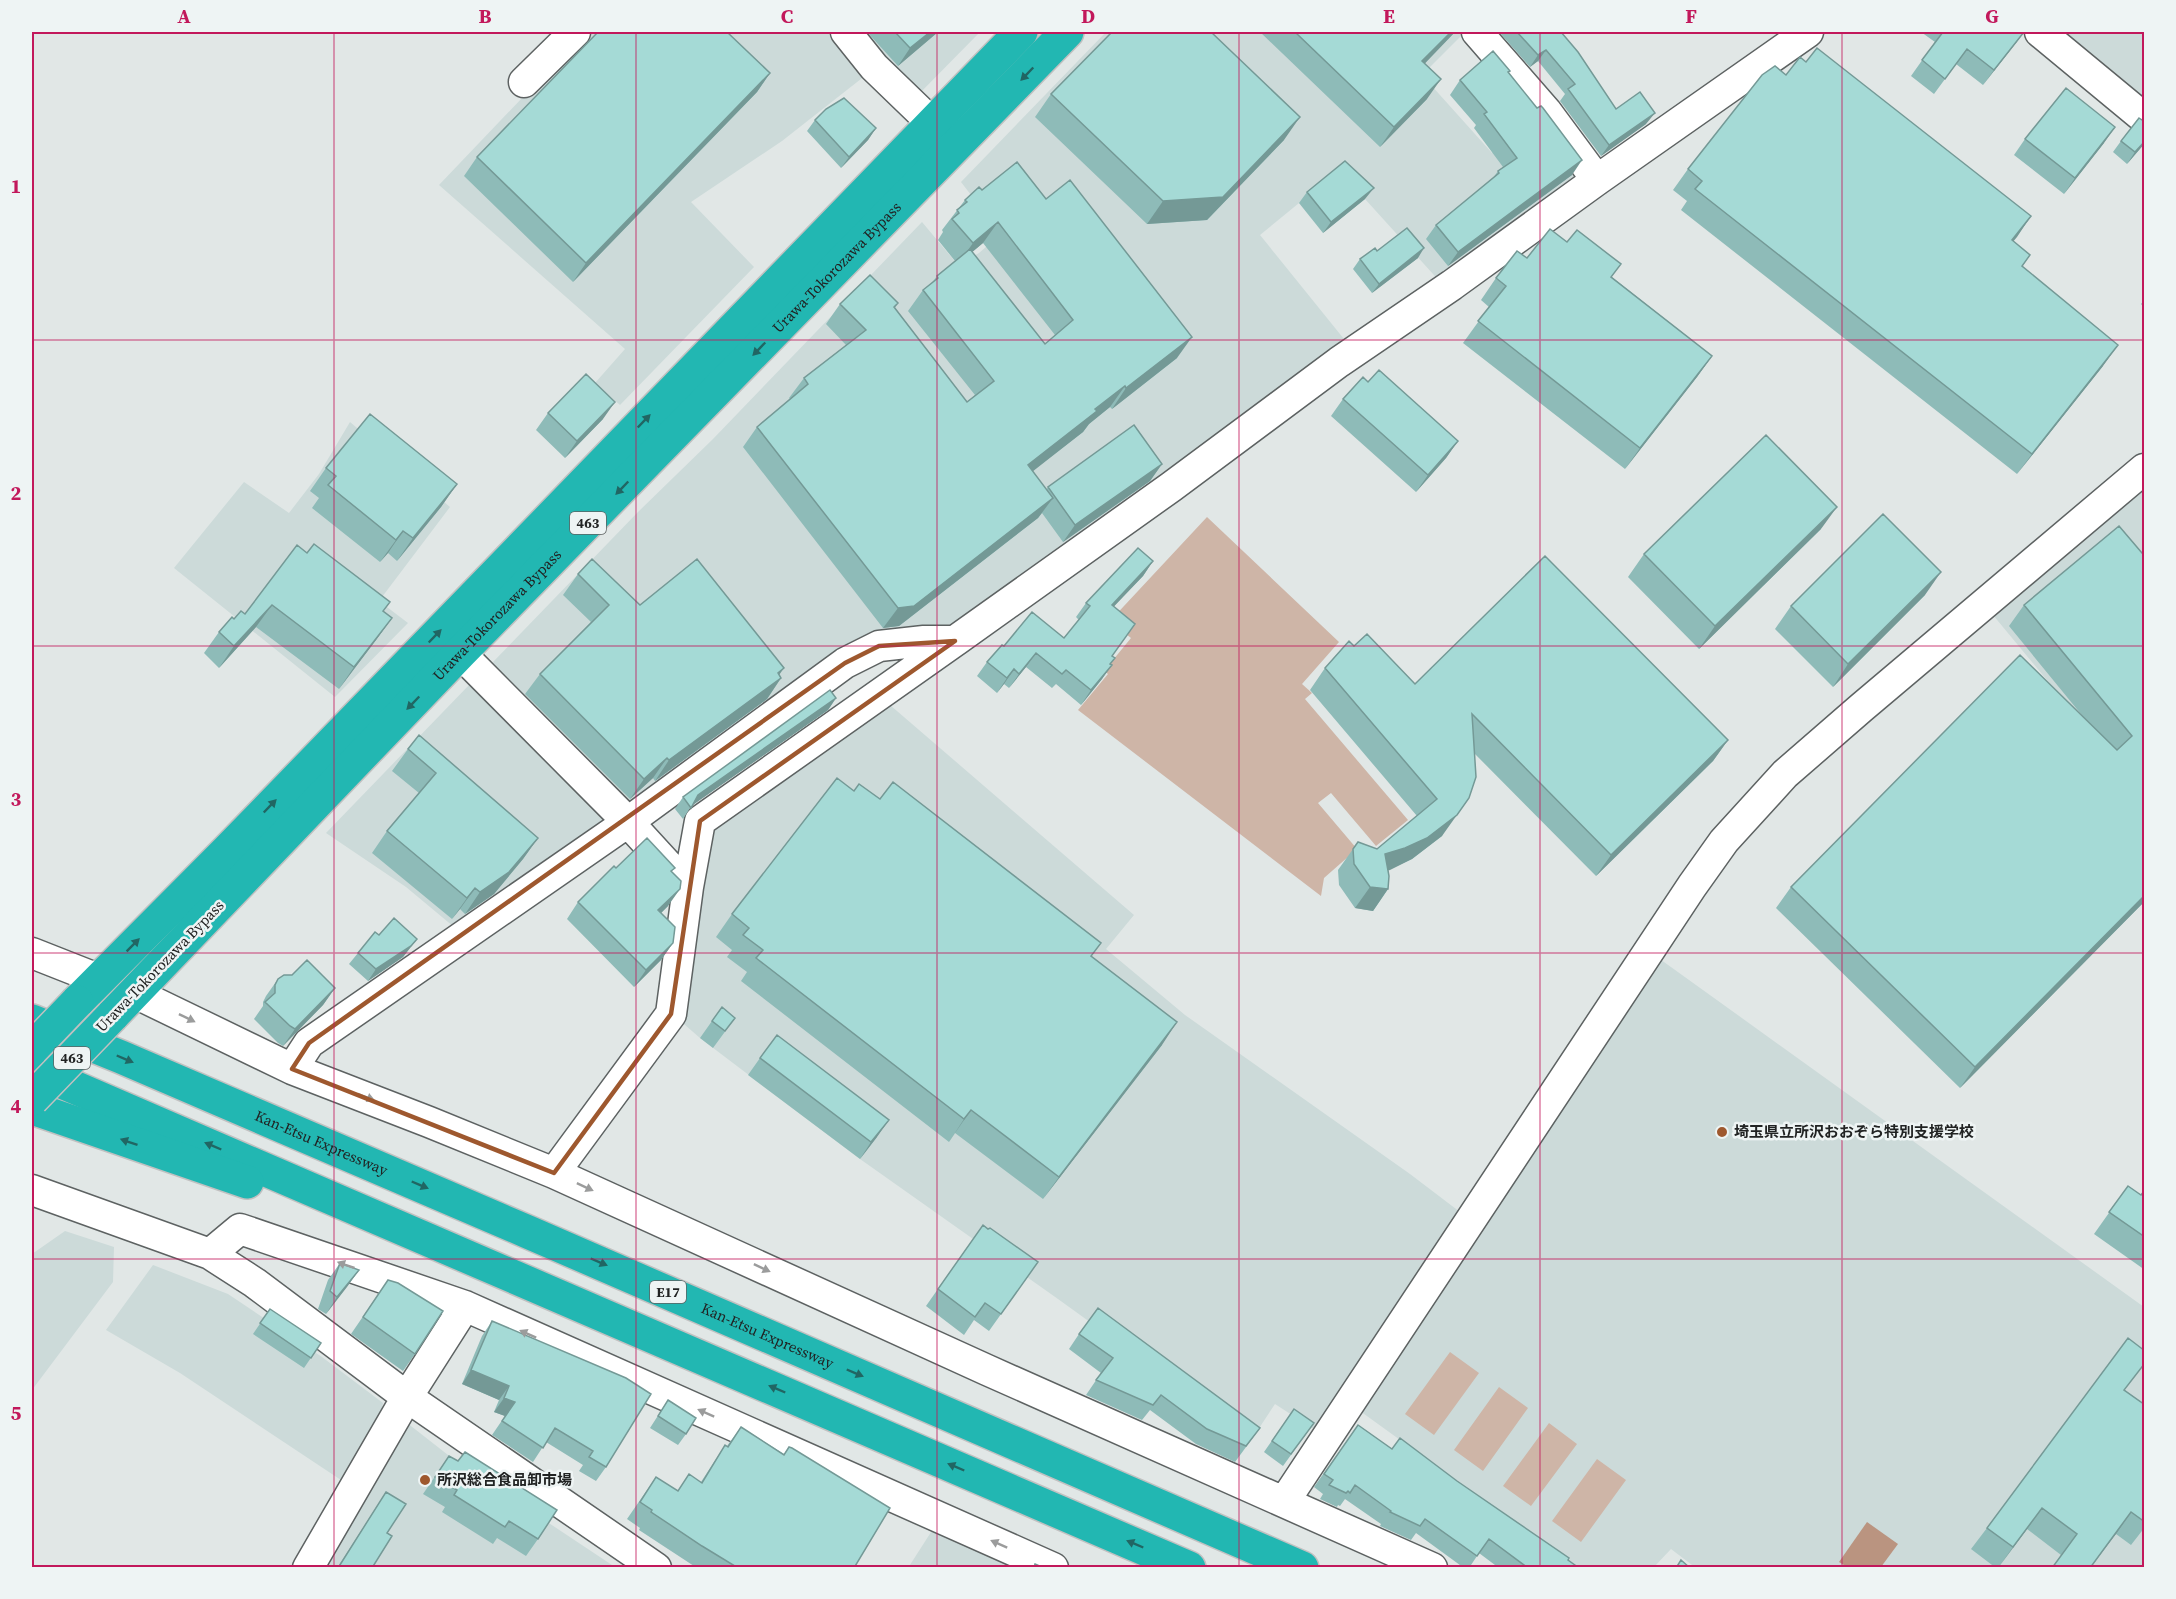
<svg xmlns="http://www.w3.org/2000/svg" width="2176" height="1599" viewBox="0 0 2176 1599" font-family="'Source Serif 4','Noto Sans JP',serif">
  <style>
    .built { fill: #ccdad9 }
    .green { fill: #ceb5a7 }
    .water { fill: #ba9480 }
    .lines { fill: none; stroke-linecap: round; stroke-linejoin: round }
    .minor-casing { stroke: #5d6262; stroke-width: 33 }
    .highway-casing { stroke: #c1c1c1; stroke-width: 36 }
    .minor { stroke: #fff; stroke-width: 30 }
    .highway { stroke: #22b7b2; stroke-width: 33 }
    .highway-bridge-casing { stroke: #c1c1c1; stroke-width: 36; stroke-linecap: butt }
    .highway-bridge { stroke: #22b7b2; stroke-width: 33 }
    .wall { fill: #8ebbb8; fill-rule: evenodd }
    .shaded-wall { fill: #749996 }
    .building { fill: #a5dad6; stroke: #749996; stroke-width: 1.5 }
    .oneway { fill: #216663 }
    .oneway2 { fill: #9b9c9c }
    .marked { fill: none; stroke: #9e582e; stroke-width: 4.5; stroke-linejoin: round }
    .grid { fill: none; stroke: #c2185b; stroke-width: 1.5; stroke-opacity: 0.55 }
    .poi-dot { fill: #9e582e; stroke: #eef4f4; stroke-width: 2 }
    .labels { text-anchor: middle; stroke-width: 5; stroke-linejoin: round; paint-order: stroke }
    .shield { fill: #eef4f4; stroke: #5e6262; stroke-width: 1.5 }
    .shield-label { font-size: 14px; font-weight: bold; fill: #212323 }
    .street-label { font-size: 15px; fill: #212323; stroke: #eef4f4 }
    .poi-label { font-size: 15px; font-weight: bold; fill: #212323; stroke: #eef4f4; text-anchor: start }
    .neatline { fill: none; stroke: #c2185b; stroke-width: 2 }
    .grid-label { font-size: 20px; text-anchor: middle; font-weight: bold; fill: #c2185b }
  </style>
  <rect width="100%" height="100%" fill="#e1e7e6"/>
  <path class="built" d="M585,32H833L866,75L782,141L691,202L754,267L620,405L595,383L625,349L439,185Z
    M854,32H980L916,97Z
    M1106,32H1458L1462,35L1422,75L1492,153L1540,116L1583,174L1443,285L1365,199L1337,172L1260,235L1348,344L952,632L881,640L626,808L535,720L493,662L638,512L713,439L922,222L958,265L979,253L1001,234L961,182Z
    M2046,32H2144V114Z
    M350,422L450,507L379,601L408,623L335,697L174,568L244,482L289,513L319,474Z
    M2144,488V797L1993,615Z
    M471,683L611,824L460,932L406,887L326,833Z
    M890,705L1134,915L1106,949L1185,1015L1410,1174L1460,1212L1315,1430L1275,1404L1252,1439L1058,1299L860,1159L700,1038L677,1018L714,828Z
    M1657,957L2144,1307V1567L1696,1568L1671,1549L1654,1567H1576L1360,1411Z
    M65,1231L114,1247L113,1282L32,1390V1254Z
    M153,1265L228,1294L322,1357L383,1403L378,1428L344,1482L180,1373L106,1330Z
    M402,1419L457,1462L615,1567L315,1568Z
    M933,1529L1027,1568H908Z"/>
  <path class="green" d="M1207,517L1339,642L1302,684L1312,693L1305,699L1408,820L1376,846L1331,793L1318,803L1357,849L1324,878L1321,896L1078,710L1108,674L1104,671L1131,638L1110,621Z
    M1450,1352L1479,1373L1434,1435L1405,1414Z
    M1499,1387L1528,1408L1483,1471L1454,1450Z
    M1549,1423L1577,1444L1531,1506L1503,1486Z
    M1597,1459L1626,1480L1581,1542L1552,1521Z"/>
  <path class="water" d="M1867,1522L1898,1544L1881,1567H1847L1839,1562Z"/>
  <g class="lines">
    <defs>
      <path id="minor" d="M846,32L874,67L932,123
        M1477,32L1546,111L1597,180
        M2040,32L2144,118
        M524,82L575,32
        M460,653L628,822L672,870
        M32,953L98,979
        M135,993L292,1069L429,1122L554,1173L987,1370L1432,1568
        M292,1069L309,1043L628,822L845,663L879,646L924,641H955L1171,487L1339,362L1452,285L1597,180L1808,32
        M554,1173L671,1014L688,887L700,821L955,641
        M32,1190L210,1254L255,1283L407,1397L656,1568
        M210,1254L240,1229L465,1306L1053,1568
        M1284,1502L1692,886L1724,841L1785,774L1861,708L2144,469
        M308,1568L407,1397L465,1306"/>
      <g id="highway">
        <path d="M77,1002L228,850L1021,32"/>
        <path id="s1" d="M112,1016L460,653L1067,32"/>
        <path id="s2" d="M32,1021L121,1057L528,1232L1302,1568"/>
        <path d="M32,1069L1189,1568"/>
        <path d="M32,1108L247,1182"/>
      </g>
    </defs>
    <use href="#minor" class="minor-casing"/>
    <use href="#highway" class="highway-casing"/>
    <use href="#minor" class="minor"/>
    <use href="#highway" class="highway"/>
    <defs>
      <path id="highway-bridge" d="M32,1049L77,1002
        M32,1099L112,1016"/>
    </defs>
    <use href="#highway-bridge" class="highway-bridge-casing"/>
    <use href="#highway-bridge" class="highway-bridge"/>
  </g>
  <path class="wall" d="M867,32H938L898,66Z
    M1260,32H1455L1425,63L1427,99L1380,147Z
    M1499,32H1561L1616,109L1646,124L1601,156L1560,101L1565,94L1538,61L1530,67Z
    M1921,32H2024L1983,85L1956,64L1934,94L1911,76L1935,42Z
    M1806,62L2031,216L2013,241L2030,255L2022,267L2103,366L2017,474L1681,210L1687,201L1673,190L1688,169L1786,75Z
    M1510,71L1509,73L1572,175L1448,266L1426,239L1436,225L1493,178L1498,171L1503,167L1474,128L1476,125L1450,95L1460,80Z
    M770,73L757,92L573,282L464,176L477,157Z
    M1051,94L1284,140L1207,220L1147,224L1035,117Z
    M815,120L876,128L868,140L841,168L807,131Z
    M2145,122V143L2127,164L2113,152L2121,141Z
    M2025,139L2104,143L2064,194L2014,155Z
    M982,190L1046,199L1177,358L1112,409L1110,407L1089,424L1083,432L1032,471L1046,490L1048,487L1162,464L1150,481L1063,542L1042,513L1038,518L899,626L883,628L743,447L757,427L790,399L789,398L804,378L846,345L826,324L840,304L898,303L895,308L967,402L975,395L908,311L923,290L931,284L937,276L955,261L938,240L943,232L942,230L965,200ZM983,243L1055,335L1045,344L972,252Z
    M1307,192L1365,199L1323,233L1299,203Z
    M1377,251L1418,258L1372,293L1353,269L1360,259Z
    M1527,258L1612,277L1712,356L1697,377L1625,469L1463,343L1489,307L1481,300L1496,278Z
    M2145,299V309L2141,304Z
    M1368,382L1458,441L1446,458L1416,492L1331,416L1343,399Z
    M548,413L603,419L565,458L536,430Z
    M326,468L457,484L441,507L397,561L388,553L380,562L312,508L319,498L310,491Z
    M1821,529L1699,649L1628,577L1644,554Z
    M2145,551V901L1960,1088L1776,908L1791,887L2085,719L2009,626L2024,605L2142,553Z
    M307,553L390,602L383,611L392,618L376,640L339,689L256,627L219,668L204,653L219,632L234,619L245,614Z
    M1153,561L1143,576L1114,606L1112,656L1111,664L1102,679L1081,705L1056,684L1052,688L1026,667L1009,688L1004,684L997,693L977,676L987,662L1004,646L1064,638L1079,620L1076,617L1086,603Z
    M578,574L779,675L781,678L767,699L655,781L653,778L630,799L525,694L540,674L591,622L563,595Z
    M1925,595L1833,687L1775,629L1791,606Z
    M1354,646L1415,684L1728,740L1713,761L1596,876L1474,753L1442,836L1412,859L1388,870V889L1373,911L1355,908L1339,885L1338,870L1358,842L1377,849L1417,816L1310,690L1325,668Z
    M836,698L828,710L692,805L683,819L675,809L683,797Z
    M408,749L538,838L523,859L494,894L465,914L460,909L452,919L372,853L387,831L419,793L392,771Z
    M854,791L880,799L1101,943L1091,956L1162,1045L1043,1199L955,1133L949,1142L741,981L747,972L727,957L732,950L716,937L732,914Z
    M616,868H675L672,871L668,906L661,913L673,943L661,960L634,987L567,919L578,902Z
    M379,935L417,939L403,957L368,981L349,964L358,953Z
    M278,979L335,988L323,1005L283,1046L278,1043L254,1019L263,1006V1002L266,996Z
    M735,1018L713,1048L700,1038L712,1021Z
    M760,1058L877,1137L860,1159L748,1075Z
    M2128,1186L2141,1195L2145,1190V1270L2094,1234Z
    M983,1225L1038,1262L989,1331L974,1320L964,1335L926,1306Z
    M340,1263L359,1270L326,1314L318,1309L328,1280Z
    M388,1280L415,1354L403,1371L351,1334Z
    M270,1309L321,1343L304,1368L253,1334Z
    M492,1321L606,1467L596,1481L579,1471L583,1465L546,1442L533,1462L492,1435L505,1416L494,1412L499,1400L462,1384L482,1336Z
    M1079,1334L1260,1428L1235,1462L1196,1444L1150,1410L1142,1420L1086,1395L1101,1373L1069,1349Z
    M2125,1390L2145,1405V1527L2131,1545L2116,1534L2061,1555L2027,1529L1998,1568H1996L1971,1549L1987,1528Z
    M668,1400L686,1434L678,1445L650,1428Z
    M1294,1409L1314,1423L1283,1466L1264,1452Z
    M1358,1425L1392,1449L1457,1481L1579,1568H1499L1479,1553L1469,1568H1464L1416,1533L1411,1540L1380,1526L1381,1524L1345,1499L1340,1506L1338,1505L1337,1507L1320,1499L1323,1494L1314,1487Z
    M741,1427L784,1454L789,1447L854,1568H697L639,1530L640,1528L627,1519L656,1477L677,1491L701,1482L725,1445L727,1446Z
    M449,1456L538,1539L526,1556L497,1538L493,1544L442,1512L445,1507L423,1494Z
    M386,1492L387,1533L372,1568H337Z"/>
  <path class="shaded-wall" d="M930,32H938L898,66L910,48Z
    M1451,32H1455L1408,81L1422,61Z
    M2024,32L2016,43L1983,85L1994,70Z
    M1546,50L1538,61L1530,67L1538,55Z
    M770,73L757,92L573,282L586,263Z
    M1441,79L1427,99L1380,147L1394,127Z
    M1655,113L1646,124L1601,156L1609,145Z
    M1300,117L1284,140L1207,220L1147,224L1163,201Z
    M2115,127L2104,143L2064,194L2075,178Z
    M876,128L868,140L841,168L849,157Z
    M2145,141V143L2127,164L2135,152Z
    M1582,160L1572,175L1448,266L1458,252Z
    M1374,188L1365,199L1323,233L1331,222Z
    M2031,216L2017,237L1997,261L2012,240Z
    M998,222L983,243L958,264L973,243Z
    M1424,248L1418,258L1372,293L1379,284Z
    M1192,337L1177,358L1112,409L1126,388Z
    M2118,345L2103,366L2017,474L2032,454Z
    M1712,356L1697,377L1625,469L1640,448Z
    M1125,386L1110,407L1089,424L1083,432L1014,486L1028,465L1095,409Z
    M615,402L603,419L565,458L577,441Z
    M1458,441L1446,458L1416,492L1428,475Z
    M1162,464L1150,481L1063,542L1075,525Z
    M457,484L441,507L397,561L413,538Z
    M1053,498L1038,518L899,626L883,628L898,608Z
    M1837,507L1821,529L1699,649L1715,626Z
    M403,531L388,553L380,562L396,540Z
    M1153,561L1143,576L1102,619L1112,605Z
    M1941,572L1925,595L1833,687L1848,664Z
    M272,605L256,627L219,668L234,646Z
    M392,618L376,640L339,689L354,667Z
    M1036,653L1026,667L1009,688L1019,674Z
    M1112,665L1102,679L1081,705L1091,690Z
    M784,668L772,685L781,678L767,699L655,781L669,760Z
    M1014,669L1004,684L997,693L1007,678Z
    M836,698L828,710L690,807L698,795Z
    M1728,740L1713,761L1596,876L1611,855Z
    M667,758L653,778L630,799L644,779Z
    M1469,798L1442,836L1412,859L1390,870L1370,875L1385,854Z
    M538,838L523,859L494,894L465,914L480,892Z
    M1370,887L1388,889L1373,911L1355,908Z
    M475,888L460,909L452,919L467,898Z
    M680,889L668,906L646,928L658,910Z
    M2145,895V901L1960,1088L1975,1067Z
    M417,939L403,957L368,981L376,969Z
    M673,943L661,960L634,987L646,970Z
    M335,988L323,1005L283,1046L295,1029Z
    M1177,1022L1162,1045L1043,1199L1059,1177Z
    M971,1110L955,1133L949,1142L964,1119Z
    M889,1120L877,1137L860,1159L871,1142Z
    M359,1270L347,1287L326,1314L337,1297Z
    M471,1370L509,1386L499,1400L462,1384Z
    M504,1398L515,1402L505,1416L494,1412Z
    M2042,1508L2027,1529L1998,1568L2013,1547Z
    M2131,1512L2116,1534L2090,1568Z"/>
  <path class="building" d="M598,32H727L770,73L586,263L477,157Z
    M895,32H930L910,48Z
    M1112,32H1211L1300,117L1223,197L1163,201L1051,94Z
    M1295,32H1451L1422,61L1441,79L1394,127Z
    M1517,32H1561L1578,52L1616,109L1640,92L1655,113L1609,145L1568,89L1575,84L1546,50L1538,55Z
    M1943,32H2024L1994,70L1967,49L1945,79L1922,60Z
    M1817,48L2031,216L2012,240L2030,255L2022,266L2118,345L2032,454L1695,189L1702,181L1688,169L1762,75L1775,66L1786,75L1800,57L1806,62Z
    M1493,51L1510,71L1508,72L1537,108L1541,106L1543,108L1582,160L1458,252L1436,225L1499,173L1498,171L1517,158L1484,114L1487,112L1460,80Z
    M2066,88L2115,127L2075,178L2025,139Z
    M844,98L876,128L849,157L815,120L826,109Z
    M2139,118L2145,122V141L2135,152L2121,141Z
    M1345,161L1374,188L1331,222L1307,192Z
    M1017,162L1046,199L1070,180L1192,337L1126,388L1125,386L1095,409L1097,411L1028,465L1053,498L914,606L898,608L757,427L808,384L804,378L866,330L840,304L870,275L898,303L894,307L967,402L994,381L923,290L938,278L937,276L970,249L1045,344L1073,320L998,222L973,243L952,219L959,213L957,210L967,202L965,200L979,187L982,190Z
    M1407,228L1424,248L1379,284L1360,259L1375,248L1377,251Z
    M1550,229L1567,242L1577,230L1621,264L1611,277L1712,356L1640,448L1478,321L1506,286L1496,278L1517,251L1527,258Z
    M1379,370L1458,441L1428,475L1343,399L1363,377L1368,382Z
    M586,374L615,402L577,441L548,413Z
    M370,414L457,484L413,538L403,531L396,540L328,485L336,476L326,468Z
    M1134,425L1162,464L1075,525L1048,487Z
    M1766,435L1837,507L1715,626L1644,554Z
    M1883,514L1941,572L1848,664L1791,606Z
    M2119,526L2142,553L2145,551V895L1975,1067L1791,887L2020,655L2117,750L2132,736L2024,605Z
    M314,544L390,602L383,611L392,618L354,667L272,605L234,646L219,632L232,617L234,619L241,611L245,614L297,545L307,553Z
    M1138,548L1153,561L1112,605L1135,624L1112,656L1115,658L1110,664L1112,665L1091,690L1066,670L1062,674L1036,653L1019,674L1014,669L1007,678L987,662L1002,645L1004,646L1032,612L1064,638L1090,606L1086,603Z
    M1545,556L1728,740L1611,855L1472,714L1476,777L1469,798L1457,815L1427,838L1405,848L1385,854L1389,876L1388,889L1370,887L1354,864L1353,849L1358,842L1377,849L1437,799L1325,668L1349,641L1354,646L1367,634L1415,684Z
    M592,559L640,605L697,559L784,668L778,673L781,678L669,760L667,758L644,779L540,674L609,605L578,574Z
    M830,690L836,698L698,795L691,808L683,797Z
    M419,735L538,838L509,872L480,892L475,888L467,898L387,831L436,773L408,749Z
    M837,778L854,791L859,784L880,799L893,782L1101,943L1091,956L1177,1022L1059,1177L971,1110L964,1119L756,958L763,950L743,935L749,928L732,914Z
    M647,838L675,868L671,871L681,881L680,889L658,910L675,927L673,943L646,970L578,902L614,866L616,868Z
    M394,918L417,939L411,946L376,969L358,953L375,932L379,935Z
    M307,960L335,988L295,1029L290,1026L265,1002L275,993V985L278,979L284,975H292Z
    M722,1007L735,1018L725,1031L712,1021Z
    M777,1035L889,1120L871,1142L760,1058Z
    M2128,1186L2141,1195L2145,1190V1237L2109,1212Z
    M983,1225L988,1229L990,1228L1038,1262L1001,1314L985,1303L975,1317L938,1289Z
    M340,1263L359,1270L337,1297L330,1291Z
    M388,1280L398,1283L443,1311L415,1354L363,1317Z
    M1098,1308L1260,1428L1246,1446L1207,1429L1161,1395L1153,1405L1096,1380L1113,1358L1079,1334Z
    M270,1309L321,1343L311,1358L260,1323Z
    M492,1321L626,1378L651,1394L606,1467L589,1457L593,1451L555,1428L543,1448L502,1421L515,1402L504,1398L509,1386L471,1370Z
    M2128,1338L2145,1351V1363L2124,1390L2145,1405V1522L2131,1512L2090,1568H2052L2077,1534L2042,1508L2013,1547L1987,1528Z
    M668,1400L696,1418L686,1434L658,1416Z
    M1294,1409L1314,1423L1291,1454L1272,1441Z
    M1358,1425L1392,1449L1400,1438L1457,1481L1569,1558L1568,1560L1579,1568H1528L1489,1539L1477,1556L1425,1519L1420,1526L1390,1512L1391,1511L1355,1485L1350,1493L1348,1491L1346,1493L1329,1485L1333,1480L1324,1474Z
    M741,1427L784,1455L789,1447L792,1448L890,1508L854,1568H738L702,1546L651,1512L652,1510L640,1502L656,1477L678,1491L689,1474L702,1483L725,1445L728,1447Z
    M465,1452L557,1510L538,1539L509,1521L505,1527L454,1495L457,1490L435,1477L449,1456L458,1461Z
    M386,1492L406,1504L387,1533L392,1536L372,1568H338Z
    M1681,1560L1690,1568H1676Z
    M1035,1564L1044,1568H1034Z"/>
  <defs><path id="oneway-solid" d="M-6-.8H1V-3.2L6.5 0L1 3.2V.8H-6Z" transform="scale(1.5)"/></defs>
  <g class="oneway">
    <use href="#oneway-solid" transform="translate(1027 74) rotate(134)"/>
    <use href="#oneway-solid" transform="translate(759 349) rotate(134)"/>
    <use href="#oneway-solid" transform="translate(644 421) rotate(-46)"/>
    <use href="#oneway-solid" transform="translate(622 488) rotate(134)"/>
    <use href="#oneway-solid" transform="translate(435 636) rotate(-46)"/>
    <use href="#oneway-solid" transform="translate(413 703) rotate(134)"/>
    <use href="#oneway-solid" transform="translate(270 806) rotate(-46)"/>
    <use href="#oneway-solid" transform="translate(133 945) rotate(-45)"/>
    <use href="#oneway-solid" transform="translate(125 1059) rotate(23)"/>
    <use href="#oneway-solid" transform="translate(129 1142) rotate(-161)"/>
    <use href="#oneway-solid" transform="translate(213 1146) rotate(-157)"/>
    <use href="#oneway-solid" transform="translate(420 1185) rotate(23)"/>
    <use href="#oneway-solid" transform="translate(599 1262) rotate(23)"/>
    <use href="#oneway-solid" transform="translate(855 1373) rotate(23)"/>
    <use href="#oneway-solid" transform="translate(777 1389) rotate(-157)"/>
    <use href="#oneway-solid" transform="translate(956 1467) rotate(-157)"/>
    <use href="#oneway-solid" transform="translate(1135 1544) rotate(-157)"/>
  </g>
  <g class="oneway2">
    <use href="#oneway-solid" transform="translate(187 1018) rotate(26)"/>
    <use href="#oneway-solid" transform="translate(366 1097) rotate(21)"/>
    <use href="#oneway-solid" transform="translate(585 1187) rotate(25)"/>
    <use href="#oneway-solid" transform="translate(346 1265) rotate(-161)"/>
    <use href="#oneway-solid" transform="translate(762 1268) rotate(25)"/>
    <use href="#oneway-solid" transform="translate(528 1334) rotate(-156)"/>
    <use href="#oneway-solid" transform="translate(706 1413) rotate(-156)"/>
    <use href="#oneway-solid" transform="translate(999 1544) rotate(-156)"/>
  </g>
  <path class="marked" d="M955,641L700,821L671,1014L554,1173L292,1069L309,1043L845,663L879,646Z"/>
  <path class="grid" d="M334,32V1568M636,32V1568M937,32V1568M1239,32V1568M1540,32V1568M1842,32V1568M32,340H2144M32,646H2144M32,953H2144M32,1259H2144"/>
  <g class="poi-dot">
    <circle cx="1722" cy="1132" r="6"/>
    <circle cx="425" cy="1480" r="6"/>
  </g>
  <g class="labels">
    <g class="shield">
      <rect x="570" y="512" width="36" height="22" rx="4.5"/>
      <rect x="54" y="1047" width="36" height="22" rx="4.5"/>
      <rect x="650" y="1281" width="36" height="22" rx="4.5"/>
    </g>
    <g class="shield-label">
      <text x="588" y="528">463</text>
      <text x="72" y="1063">463</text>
      <text x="668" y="1297">E17</text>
    </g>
    <g class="street-label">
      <text dy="5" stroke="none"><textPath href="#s1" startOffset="1042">Urawa-Tokorozawa Bypass</textPath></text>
      <text dy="5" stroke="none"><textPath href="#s1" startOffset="556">Urawa-Tokorozawa Bypass</textPath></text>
      <text transform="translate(160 966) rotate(-46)" y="5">Urawa-Tokorozawa Bypass</text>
      <text dy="5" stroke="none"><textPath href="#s2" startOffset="314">Kan-Etsu Expressway</textPath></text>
      <text dy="5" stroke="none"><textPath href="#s2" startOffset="800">Kan-Etsu Expressway</textPath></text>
    </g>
    <g class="poi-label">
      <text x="1734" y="1137">埼玉県立所沢おおぞら特別支援学校</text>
      <text x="437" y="1485">所沢総合食品卸市場</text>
    </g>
  </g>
  <rect width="2176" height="1599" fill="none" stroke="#eef4f4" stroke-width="66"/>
  <rect x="33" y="33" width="2110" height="1533" class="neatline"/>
  <g class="grid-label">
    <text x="184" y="23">A</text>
    <text x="485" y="23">B</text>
    <text x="787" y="23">C</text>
    <text x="1088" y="23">D</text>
    <text x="1389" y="23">E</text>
    <text x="1691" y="23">F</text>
    <text x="1992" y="23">G</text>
    <text x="16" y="193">1</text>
    <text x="16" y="500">2</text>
    <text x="16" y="806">3</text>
    <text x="16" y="1113">4</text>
    <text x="16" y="1420">5</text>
  </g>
</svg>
